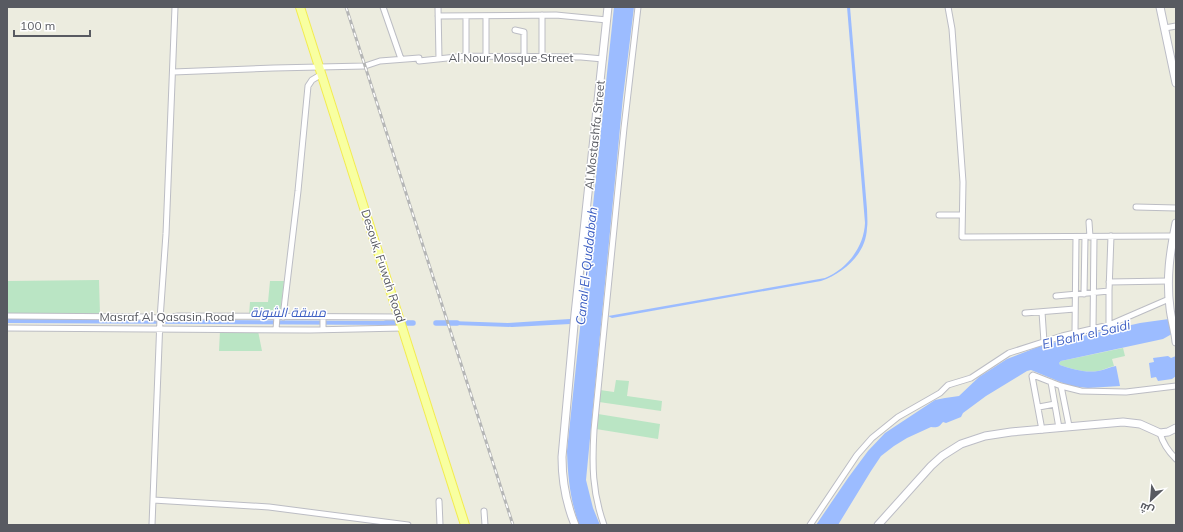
<svg xmlns="http://www.w3.org/2000/svg" width="1183" height="532" viewBox="0 0 1183 532" font-family="Mulish,Cairo,sans-serif">
  <style>
    .green { fill: #bae5c4 }
    .water { fill: #9cbcff }
    .lines { fill: none; stroke-linecap: round; stroke-linejoin: round }
    .canal { stroke: #9cbcff; stroke-width: 5.5 }
    .street-casing { stroke: #bcbdc4; stroke-width: 7 }
    .secondary-casing { stroke: #bcbdc6; stroke-width: 9 }
    .primary-casing { stroke: #f3ec51; stroke-width: 10 }
    .street { stroke: #fff; stroke-width: 5 }
    .secondary { stroke: #fff; stroke-width: 7 }
    .primary { stroke: #f8ffa1; stroke-width: 8 }
    .rail-casing { stroke: #b5b6b6; stroke-width: 3 }
    .rail { stroke: #fff; stroke-width: 1.5; stroke-dasharray: 4.5; stroke-linecap: butt }
    .labels { text-anchor: middle; stroke-width: 3; stroke-linejoin: round; paint-order: stroke }
    .street-label { font-size: 12px; fill: #585a61; stroke: #fff }
    .water-label { font-size: 13px; font-style: italic; fill: #3d5fc3; stroke: #fff }
  </style>
  <rect width="100%" height="100%" fill="#ececdf"/>
  <path class="green" d="M99,280L100,315L7,314V281Z
    M270,281H284L280,315H249L250,302H268Z
    M220,330L258,331L262,351H219Z
    M1123,348L1125,356L1112,359L1114,366C1109,367 1103,370 1098,371C1085,373 1072,369 1060,365L1059,363L1061,361Z
    M616,380L629,381L627,396L662,401L661,411L599,402L600,390L614,392Z
    M598,414L660,424L658,439L596,429Z"/>
  <path class="water" d="M614,7H634L623,97L586,480L593,508L600,525H579C570,498 568,479 567,451Z
    M847,7H850L867,209C867,215 868,222 867,228C866,254 844,273 821,281L612,318L608,316L825,278C847,269 864,247 865,223Z
    M1176,318V333L1170,335L1163,339L1061,361L1059,363L1060,365C1072,369 1085,373 1098,371C1104,370 1110,367 1116,366L1120,386L1088,388L1070,386L1031,370L1027,371L986,396L963,413L961,417L946,423L943,422C939,427 937,428 931,427L907,438L894,446L881,456L871,471L838,525H816L848,478L868,451L885,433L935,400L945,398L959,396L979,377L1007,359L1043,345L1140,323Z
    M7,319L391,321L392,325L7,323Z
    M570,319V324L512,327L455,325H451L450,321L508,323Z
    M1168,356L1171,358L1176,356V376L1172,379L1158,381L1156,377L1151,378L1149,363L1154,362L1153,358Z"/>
  <g class="lines">
    <path class="canal" d="M386,323H413
      M436,323H457"/>
    <defs>
      <path id="street" d="M383,7L401,59
        M438,7L439,59
        M948,7L952,29L963,182L962,237L1173,236
        M438,16L556,15L607,20
        M466,16V56
        M1165,28L1176,26
        M515,30L524,32V56
        M486,56V16
        M542,57V15
        M419,61L466,56L581,57L603,59
        M173,72L274,68L365,66L380,61L419,58
        M1136,207L1176,208
        M939,215H962
        M1089,222L1090,237
        M1109,282L1168,281
        M1084,294L1085,237
        M1056,296L1109,291L1111,236
        M1042,312L1044,342
        M1025,313L1075,309
        M7,316L150,317L162,319L178,316L399,317
        M283,317L298,191L308,86L312,80L322,74
        M323,317V329
        M1109,325V291
        M7,328L310,330L402,328
        M276,329L277,317
        M1093,329L1094,237
        M1075,332L1076,237
        M1051,382L1059,428
        M1061,386L1069,426
        M1039,407L1055,404
        M1042,430L1032,376L1033,375L1061,386L1081,391L1126,392L1176,386
        M1160,433C1163,444 1168,451 1176,459
        M153,500L269,507L408,525
        M439,501L440,525
        M484,511L485,525
        M152,525L160,319L166,234L175,7
        M604,525C592,492 592,464 594,430L624,128L638,7
        M810,525L857,455L872,438L898,417L940,393L948,385L971,378L1009,353L1062,336L1109,325L1169,299"/>
      <path id="secondary" d="M1160,7L1176,83
        M1176,223C1170,252 1166,279 1170,308C1171,319 1175,330 1176,342
        M575,525C566,503 562,480 562,457L575,314L608,7
        M878,525L931,466L942,456L961,444L985,436L1011,432L1123,422L1140,424L1160,433L1168,432L1176,428"/>
      <path id="primary" d="M300,7L465,525"/>
    </defs>
    <use href="#street" class="street-casing"/>
    <use href="#secondary" class="secondary-casing"/>
    <use href="#primary" class="primary-casing"/>
    <use href="#street" class="street"/>
    <use href="#secondary" class="secondary"/>
    <use href="#primary" class="primary"/>
    <defs>
      <path id="rail" d="M346,7L513,525"/>
    </defs>
    <use href="#rail" class="rail-casing"/>
    <use href="#rail" class="rail"/>
  </g>
  <g class="labels">
    <g class="street-label">
      <text x="511" y="62">Al Nour Mosque Street</text>
      <text transform="translate(595 135) rotate(-84)" y="4">Al Mostashfa Street</text>
      <text transform="translate(383 266) rotate(72)" y="4">Desouk, Fuwah Road</text>
      <text x="167" y="321">Masraf Al Qasasin Road</text>
    </g>
    <g class="water-label">
      <text transform="translate(586 266) rotate(-84)" y="5">Canal El-Quddabah</text>
      <text x="288" y="317">مسقة الشونة</text>
      <text transform="translate(1086 334) rotate(-13)" y="5">El Bahr el Saidi</text>
    </g>
  </g>
  <rect width="1183" height="532" fill="none" stroke="#585a61" stroke-width="16"/>
  <g transform="translate(1151 500) rotate(206)" stroke="#ffffff" stroke-width="3" paint-order="stroke">
  <path d="M0-3L7 15L0 10L-7 15Z" fill="#585a61"/>
  <text y="-6" font-size="11" font-weight="bold" text-anchor="middle" fill="#585a61">ش</text>
  </g>
  <path d="M14 30v6h76v-6" fill="none" stroke="#585a61" stroke-width="2"/>
  <text x="20" y="30" font-size="12" fill="#585a61" stroke="#ffffff" stroke-width="3" paint-order="stroke">100 m</text>
</svg>
